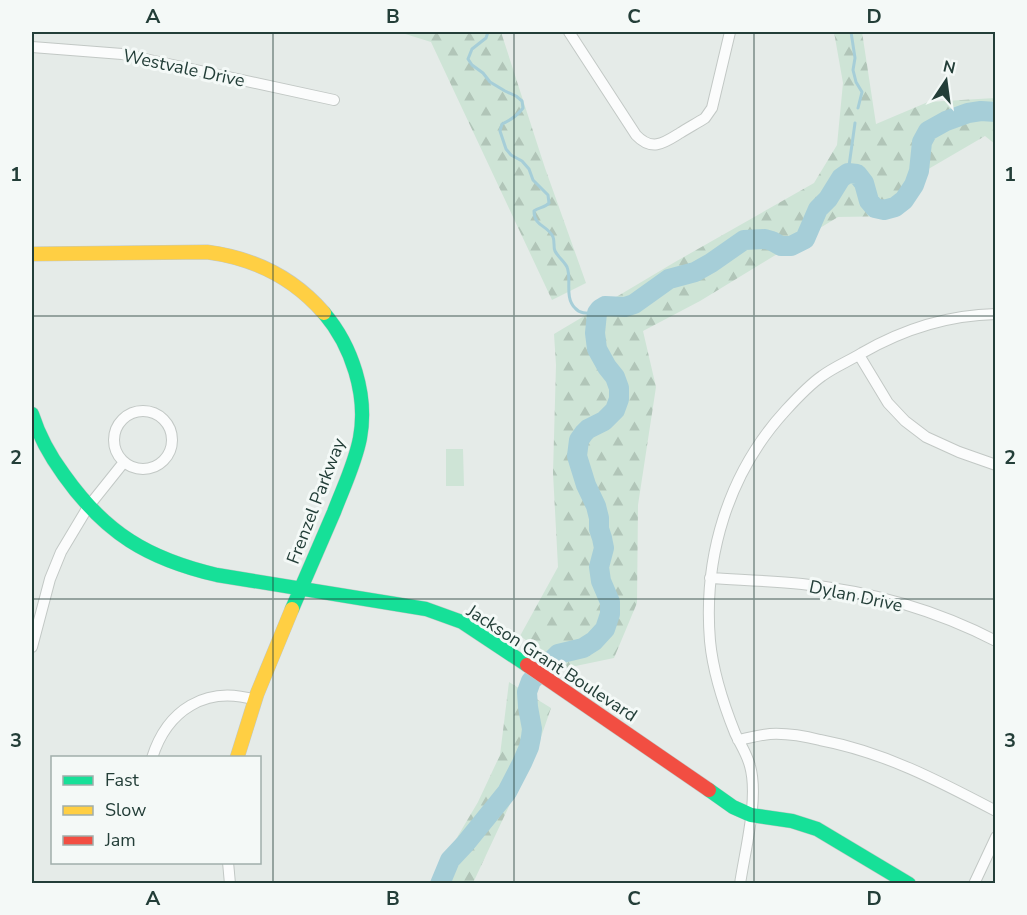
<svg xmlns="http://www.w3.org/2000/svg" width="1027" height="915" viewBox="0 0 1027 915" font-family="'Nunito Sans',sans-serif">
  <style>
    .forest { fill: url(#forest-firs) }
    .pitch { fill: #cee4d6 }
    .lines { fill: none; stroke-linecap: round; stroke-linejoin: round }
    .stream { stroke: #a6ced8; stroke-width: 3 }
    .river { stroke: #a6ced8; stroke-width: 20 }
    .street-casing { stroke: #c2c8c5; stroke-width: 12 }
    .fast-casing { stroke: #c0c8c5; stroke-width: 15 }
    .slow-casing { stroke: #c0c8c5; stroke-width: 15 }
    .jam-casing { stroke: #c0c8c5; stroke-width: 15 }
    .street { stroke: #fbfcfc; stroke-width: 10 }
    .fast { stroke: #16e098; stroke-width: 14 }
    .slow { stroke: #ffcf43; stroke-width: 14 }
    .jam { stroke: #f24e42; stroke-width: 14 }
    .grid { fill: none; stroke: #233e38; stroke-width: 1.5; stroke-opacity: 0.55 }
    .labels { text-anchor: middle; stroke-width: 6; stroke-linejoin: round; paint-order: stroke }
    .street-label { font-size: 18px; fill: #233e38; stroke: #f4f9f7 }
    .neatline { fill: none; stroke: #233e38; stroke-width: 2 }
    .grid-label { font-size: 20px; text-anchor: middle; font-weight: bold; fill: #233e38 }
  </style>
  <defs>
    <pattern id="forest-firs" width="22" height="20" patternUnits="userSpaceOnUse" patternTransform="scale(1.5)"><rect width="22" height="20" fill="#cee4d6"/><path d="M5 1l3.5 6h-7zM16 11l3.5 6h-7z" fill="#b1c5b8"/></pattern>
  </defs>
  <rect width="100%" height="100%" fill="#e5ebe8"/>
  <path class="forest" d="M399,32H501L545,168L586,283L552,300L431,42Z
    M834,32H862L876,124L928,102L995,98V144L985,136L925,171L897,216L838,217L700,301L643,331L656,387L638,505L637,603L614,658L566,668L520,636L558,567L553,473L556,365L554,334L675,262L814,183L837,145L843,83Z
    M509,682L551,708L540,740L473,883H430L478,802L500,755Z"/>
  <path class="pitch" d="M446,449H463L464,486H446Z"/>
  <g class="lines">
    <path class="stream" d="M488,32L486,38L472,49L468,59L472,65L483,73L490,82L505,91L516,96L522,101L523,108C517,116 511,120 502,124L500,131L506,149L511,155L522,161L529,169L533,180L548,195L549,203C545,208 539,207 534,211C534,227 548,225 553,237C555,241 553,247 555,251C558,257 564,261 567,267C572,279 564,297 575,308C581,315 589,313 597,313
      M851,32L855,58L853,70L856,82L862,92L858,108
      M848,173L855,123"/>
    <path class="river" d="M440,884L450,860L465,844L507,792L522,763L529,747L531,737L532,729L528,707L527,692L531,681L558,654L583,648L594,641L605,629L610,614V602L601,581L599,567L604,548L602,538L599,529V518L596,506L586,485L577,456L579,440L584,433L588,429L604,421L615,410L619,399V388L615,377L607,367L597,349L595,333L597,313L600,309L605,306L625,307L634,304L669,279L695,272L711,263L744,240L765,239L772,241L781,246H791L805,239L818,209L828,199L841,178L848,173L857,174L864,183L869,201L875,208L884,210L895,207L904,200L914,185L919,171L922,142L928,131L946,121L968,113L981,111L996,112"/>
    <defs>
      <path id="street" d="M569,32L636,135C652,152 664,143 680,133C688,128 697,123 705,118L712,108L730,32
        M32,47L122,54L334,100
        M859,355L888,403L905,421L926,437L959,452L996,465
        M114 440a29 29 0 1 1 58 0a29 29 0 1 1-58 0Z
        M710,578C741,580 772,581 802,584C868,591 936,610 996,641
        M32,647L50,579L61,552L88,507L124,462
        M738,740C749,738 759,735 770,734C787,733 804,736 820,740C884,752 939,781 996,811
        M152,758C167,710 206,685 255,700
        M228,862L230,884
        M740,884C745,850 759,798 750,766C747,754 740,744 735,733C723,703 713,673 710,641C703,557 728,473 786,410C797,398 809,385 822,376C834,367 849,361 862,353C902,330 949,315 996,314
        M974,884L996,837"/>
      <path id="fast" d="M32,414C39,436 50,456 64,475C105,533 148,559 217,575L426,609L462,622L527,665
        M292,609C306,577 320,545 334,512C343,488 355,464 360,438C368,395 352,346 324,313
        M709,790L733,807L751,815L792,821L817,829L909,884"/>
      <path id="slow" d="M32,254L207,252C253,258 293,277 324,313
        M237,758L257,694L292,609"/>
      <path id="jam" d="M527,665L709,790"/>
    </defs>
    <use href="#street" class="street-casing"/>
    <use href="#fast" class="fast-casing"/>
    <use href="#slow" class="slow-casing"/>
    <use href="#jam" class="jam-casing"/>
    <use href="#street" class="street"/>
    <use href="#fast" class="fast"/>
    <use href="#slow" class="slow"/>
    <use href="#jam" class="jam"/>
  </g>
  <path class="grid" d="M273,32V884M514,32V884M754,32V884M32,316H996M32,599H996"/>
  <g class="labels">
    <g class="street-label">
      <text transform="translate(184 68) rotate(12)" y="6">Westvale Drive</text>
      <text transform="translate(316 501) rotate(-69)" y="6">Frenzel Parkway</text>
      <text transform="translate(856 596) rotate(12)" y="6">Dylan Drive</text>
      <text transform="translate(552 663) rotate(33)" y="6">Jackson Grant Boulevard</text>
    </g>
  </g>
  <rect width="1027" height="915" fill="none" stroke="#f4f9f7" stroke-width="66"/>
  <rect x="51" y="756" width="210" height="108" fill="#f4f9f7" stroke="#a0aeab" stroke-width="1.5"/>
  <rect x="63" y="776" width="30" height="9" fill="#16e098" stroke="#a0aeab" stroke-width="1.5"/>
  <text x="105" y="786" font-size="18" fill="#233e38">Fast</text>
  <rect x="63" y="806" width="30" height="9" fill="#ffcf43" stroke="#a0aeab" stroke-width="1.5"/>
  <text x="105" y="816" font-size="18" fill="#233e38">Slow</text>
  <rect x="63" y="836" width="30" height="9" fill="#f24e42" stroke="#a0aeab" stroke-width="1.5"/>
  <text x="105" y="846" font-size="18" fill="#233e38">Jam</text>
  <g transform="translate(946 81) rotate(13)" stroke="#f4f9f7" stroke-width="4.5" paint-order="stroke">
  <path d="M0-4.5L10 22L0 15L-10 22Z" fill="#233e38"/>
  <text y="-9" font-size="16" font-weight="bold" text-anchor="middle" fill="#233e38">N</text>
  </g>
  <rect x="33" y="33" width="961" height="849" class="neatline"/>
  <g class="grid-label">
    <text x="153" y="23">A</text>
    <text x="393" y="23">B</text>
    <text x="634" y="23">C</text>
    <text x="874" y="23">D</text>
    <text x="16" y="181">1</text>
    <text x="1010" y="181">1</text>
    <text x="16" y="464">2</text>
    <text x="1010" y="464">2</text>
    <text x="16" y="747">3</text>
    <text x="1010" y="747">3</text>
    <text x="153" y="905">A</text>
    <text x="393" y="905">B</text>
    <text x="634" y="905">C</text>
    <text x="874" y="905">D</text>
  </g>
</svg>
